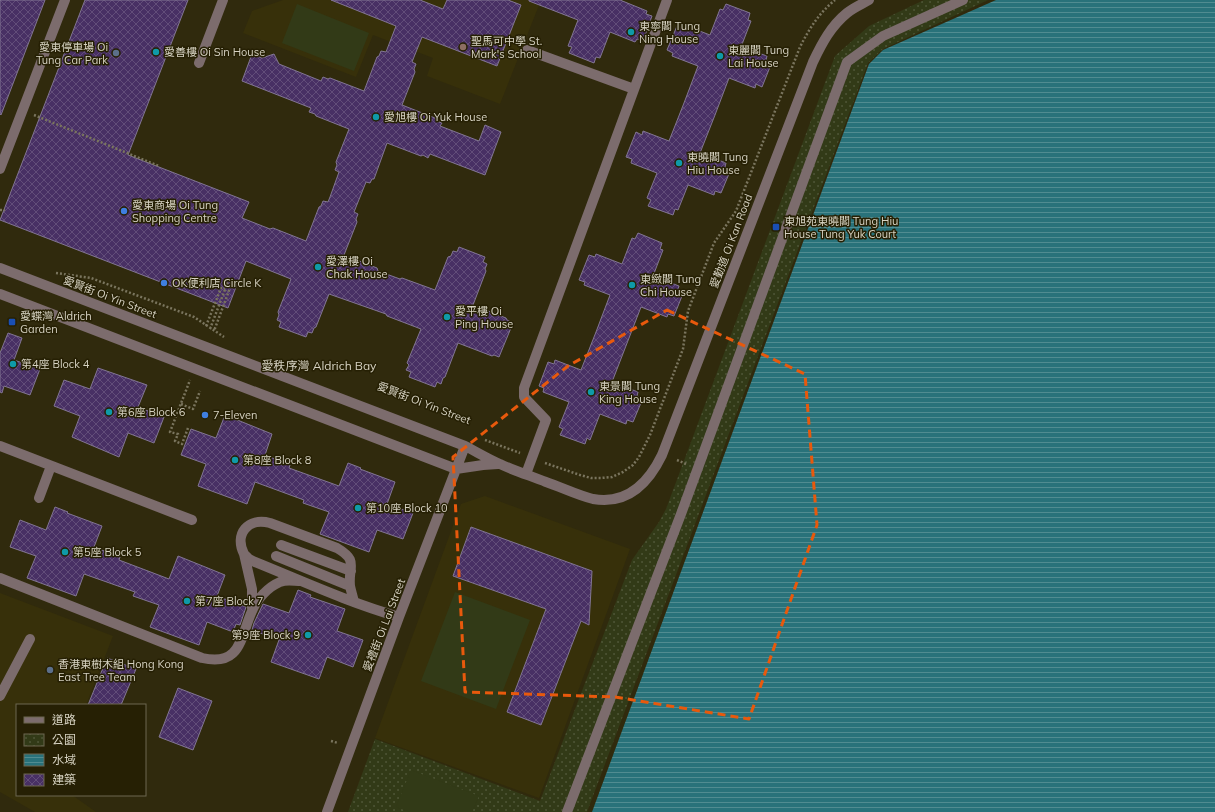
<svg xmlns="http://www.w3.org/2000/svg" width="1215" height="812" viewBox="0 0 1215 812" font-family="Mulish,'Noto Sans TC',sans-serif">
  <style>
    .built { fill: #37300a; fill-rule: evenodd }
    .park { fill: url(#park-dots) }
    .pitch { fill: #323a17 }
    .water { fill: url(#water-rules) }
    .building { fill: url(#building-cross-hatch); stroke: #827693 }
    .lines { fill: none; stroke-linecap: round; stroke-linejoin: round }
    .path { stroke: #7a755e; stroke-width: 2.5; stroke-dasharray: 2 2; stroke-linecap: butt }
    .minor { stroke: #7c6c6d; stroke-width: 10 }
    .marked { fill: none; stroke: #e8590c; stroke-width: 3; stroke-dasharray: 8 5; stroke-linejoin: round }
    .culture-dot { fill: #0f9aa8; stroke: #262004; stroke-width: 1.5 }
    .education-dot { fill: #8d6e63; stroke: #262004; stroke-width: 1.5 }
    .service-dot { fill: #5c6f8a; stroke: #262004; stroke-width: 1.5 }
    .shop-dot { fill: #3f7fe0; stroke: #262004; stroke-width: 1.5 }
    .transit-dot { fill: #1a4fb4; stroke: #262004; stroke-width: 1.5 }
    .labels { text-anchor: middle; stroke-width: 3; stroke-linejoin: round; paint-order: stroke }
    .poi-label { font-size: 11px; fill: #d6d2c2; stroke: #262004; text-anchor: start }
    .street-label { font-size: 11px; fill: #d6d2c2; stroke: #262004 }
    .neighbourhood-label { font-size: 12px; fill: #d6d2c2; stroke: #262004 }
  </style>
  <defs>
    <pattern id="park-dots" width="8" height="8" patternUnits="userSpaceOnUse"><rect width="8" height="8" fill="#323a17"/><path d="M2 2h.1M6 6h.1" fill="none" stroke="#4f5637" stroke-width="1.8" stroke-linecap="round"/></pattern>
    <pattern id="water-rules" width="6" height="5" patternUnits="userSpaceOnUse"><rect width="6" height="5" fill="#29727a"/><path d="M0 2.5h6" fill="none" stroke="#518c91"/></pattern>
    <pattern id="building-cross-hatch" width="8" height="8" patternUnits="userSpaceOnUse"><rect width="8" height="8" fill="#483064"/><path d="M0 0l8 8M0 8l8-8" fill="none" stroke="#624d79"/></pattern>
  </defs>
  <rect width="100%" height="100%" fill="#302a0d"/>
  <path class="built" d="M283,0H541L500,104L427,76L433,58L373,35L356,77L243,33L252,11Z
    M485,496L630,549L539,798L375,738L461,504ZM471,527L592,571L589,624L581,621L540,725L507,712L546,609L453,576Z
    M0,593L113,636L86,705H17V795H72L96,812H35L0,792Z"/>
  <path class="park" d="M924,0H988L883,49L868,63L587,812H348L375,739L540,801L632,560L659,522L666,509L835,56L869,26Z"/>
  <path class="pitch" d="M297,4L369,33L354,71L282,43Z
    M455,592L530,620L496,709L421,681Z
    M411,770L479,796L472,812H410L396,807Z"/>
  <path class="water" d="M996,0H1215V812H592L869,64L883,50Z"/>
  <path class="building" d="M0,0H45L1,115L0,114Z
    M85,0H188L128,155L249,202L242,218L270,229L273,228L306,241L319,207L321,206L323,201L328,202L330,197L339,172L335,170L337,165L336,162L349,129L316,116L315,114L309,112L311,108L242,81L252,54L262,58L274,54L279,64L321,81L323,77L328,79L330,78L364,91L377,57L379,56L381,51L386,52L396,26L331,0H420L443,9L447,0H508L521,5L497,66L422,37L412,62L416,64L414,69L415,72L402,105L435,118L436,121L442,123L440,126L479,141L485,125L501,132L485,175L430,154L428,158L423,155L421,156L387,143L374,179H372L370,183L366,182L354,212L358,214L356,219L357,222L344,255L377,268L378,271L400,279L402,278L435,290L448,257L451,256L453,251L457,252L459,247L485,257L483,262L487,264L485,269L486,271L473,305L506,318L507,320L513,323L499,357L494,355L492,356L458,343L445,377L443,378L441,384L437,382L435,387L409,377L411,372L406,370L409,365L407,363L421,329L387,316L386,314L329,294L316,327L314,328L312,333L308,332L306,337L279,327L281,322L277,320L279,315L278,312L291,279L246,261L228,308L0,220Z
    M529,0H620L647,11L646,14L652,16L643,41L637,39L635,42L610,32L600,58L596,57L594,63L569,53L572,47L568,46L578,20L529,1Z
    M726,4L750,13L748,20L751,21L741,47L767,56L766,60L772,62L762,87L756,84L755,88L729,78L715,115L700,153L726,163L725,167L731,169L721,193L715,191L714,195L688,185L678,210L675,209L673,215L648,206L651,200L647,198L657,173L631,163L632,159L626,157L636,132L642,135L643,131L669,141L684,103L698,66L672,56L673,53L667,50L677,26L683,28L684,25L710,35L720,9L723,10Z
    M638,233L662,243L660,249L663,250L653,276L679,286L678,289L684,291L674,316L668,314L667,317L641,307L612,382L638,392L637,396L643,398L633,422L627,420L626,424L600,414L590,440L587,438L585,444L560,435L563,429L559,427L569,402L543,392L544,388L539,386L548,362L554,364L555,360L581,370L596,332L610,295L584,285L585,282L579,280L589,255L595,257L596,254L622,264L632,238L635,239Z
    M8,333L22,338L14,360L40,369L30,395L4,386L2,393L0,392V353Z
    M98,368L147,385L138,407L164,417L154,443L128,433L119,457L72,437L80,416L54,406L64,380L90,389Z
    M225,415L272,434L265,455L290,465L289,468L339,486L348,463L361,468L360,469L395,482L387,504L413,513L403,539L377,530L369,552L320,534L329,512L303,503L304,500L255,482L247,504L198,486L206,464L181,455L191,429L216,438Z
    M55,507L68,512L67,513L102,526L94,547L120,557L119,560L169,579L178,556L225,575L217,596L246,607L240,625L236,624L233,632L207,622L199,645L150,627L159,605L133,596L135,592L84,574L76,596L27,578L36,556L10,547L20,520L46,530Z
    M471,527L592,571L589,625L581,621L541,725L507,712L546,609L453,576Z
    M298,590L311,595L310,597L345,609L337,631L363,640L353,667L327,657L319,679L271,662L279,640L252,630L254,623L263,604L289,613Z
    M107,658L136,669L121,705H88Z
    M178,688L212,701L193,750L159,737Z"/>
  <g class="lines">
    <path class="path" d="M34,115L159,166
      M0,210H5
      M56,273L91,278L194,317L224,337
      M206,326L221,288L225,289
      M210,329L229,279L233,280L214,331
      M181,404L193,409L200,391
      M188,428L182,444L175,441L178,434L170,432L190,380
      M485,440L520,453
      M677,460L686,464
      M545,463L580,475L591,478H601L612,477L623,472L633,465L639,457L650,435L683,349L688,311L714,243L736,211L800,47C809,29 819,13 835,0
      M331,741L338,743"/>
    <path class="minor" d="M527,50L634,89
      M199,63L223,0
      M0,169L65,0
      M0,268L465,446C477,452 488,459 500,464C515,471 531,476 546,482C561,487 577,495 593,499C627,505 648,484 662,455L813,62C822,43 831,26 847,13C853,8 862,4 869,0
      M0,294L456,469L483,465L498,464
      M0,446L192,520
      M526,474L546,420L524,397V388L667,0
      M39,498L51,466
      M281,545L351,571
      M244,554L249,559L255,562C302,581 350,603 399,617
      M276,556L350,586
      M0,578L202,658C241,667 240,638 252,611C257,599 268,587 280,582C286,579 294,581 301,581
      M252,608V589L244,554C234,534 248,517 270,523L337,548C359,561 348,566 350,586C351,591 353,597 354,602
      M0,696L30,639
      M327,812L399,617L465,446
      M567,812L681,514L847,62L883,36L963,0"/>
  </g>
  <path class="marked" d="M667,310L805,374L817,525L749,719L615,697L465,692L453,457L568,366Z"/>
  <g class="culture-dot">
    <circle cx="631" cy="32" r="4"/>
    <circle cx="156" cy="52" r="4"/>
    <circle cx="720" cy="56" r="4"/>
    <circle cx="376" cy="117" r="4"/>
    <circle cx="679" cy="163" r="4"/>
    <circle cx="318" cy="267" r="4"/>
    <circle cx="632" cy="285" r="4"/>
    <circle cx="447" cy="317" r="4"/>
    <circle cx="13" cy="364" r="4"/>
    <circle cx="591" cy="392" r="4"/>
    <circle cx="109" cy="412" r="4"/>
    <circle cx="235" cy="460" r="4"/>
    <circle cx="358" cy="508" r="4"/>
    <circle cx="65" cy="552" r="4"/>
    <circle cx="187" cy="601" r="4"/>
    <circle cx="308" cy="635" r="4"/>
  </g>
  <circle class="education-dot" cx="463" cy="47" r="4"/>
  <g class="service-dot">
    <circle cx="116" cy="53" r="4"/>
    <circle cx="50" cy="670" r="4"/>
  </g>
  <g class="shop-dot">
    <circle cx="124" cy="211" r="4"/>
    <circle cx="164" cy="283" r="4"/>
    <circle cx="205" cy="415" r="4"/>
  </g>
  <g class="transit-dot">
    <rect x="772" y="223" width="8" height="8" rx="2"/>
    <rect x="8" y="318" width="8" height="8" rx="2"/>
  </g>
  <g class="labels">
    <g class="poi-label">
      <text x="639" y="30">東寧閣 Tung<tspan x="639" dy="13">Ning House</tspan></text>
      <text x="471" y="45">聖馬可中學 St.<tspan x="471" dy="13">Mark's School</tspan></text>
      <text x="108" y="51" text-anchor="end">愛東停車場 Oi<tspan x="108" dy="13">Tung Car Park</tspan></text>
      <text x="728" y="54">東麗閣 Tung<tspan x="728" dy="13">Lai House</tspan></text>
      <text x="164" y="56">愛善樓 Oi Sin House</text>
      <text x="384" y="121">愛旭樓 Oi Yuk House</text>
      <text x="687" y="161">東曉閣 Tung<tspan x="687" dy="13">Hiu House</tspan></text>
      <text x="132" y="209">愛東商場 Oi Tung<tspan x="132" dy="13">Shopping Centre</tspan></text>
      <text x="784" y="225">東旭苑東曉閣 Tung Hiu<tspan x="784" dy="13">House Tung Yuk Court</tspan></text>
      <text x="326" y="265">愛澤樓 Oi<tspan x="326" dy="13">Chak House</tspan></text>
      <text x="640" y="283">東緻閣 Tung<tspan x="640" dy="13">Chi House</tspan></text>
      <text x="172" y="287">OK便利店 Circle K</text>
      <text x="455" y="315">愛平樓 Oi<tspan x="455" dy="13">Ping House</tspan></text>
      <text x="20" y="320">愛蝶灣 Aldrich<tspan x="20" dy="13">Garden</tspan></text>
      <text x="21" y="368">第4座 Block 4</text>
      <text x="599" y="390">東景閣 Tung<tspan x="599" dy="13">King House</tspan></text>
      <text x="117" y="416">第6座 Block 6</text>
      <text x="213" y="419">7-Eleven</text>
      <text x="243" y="464">第8座 Block 8</text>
      <text x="366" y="512">第10座 Block 10</text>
      <text x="73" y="556">第5座 Block 5</text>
      <text x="195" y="605">第7座 Block 7</text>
      <text x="300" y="639" text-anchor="end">第9座 Block 9</text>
      <text x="58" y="668">香港東樹木組 Hong Kong<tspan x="58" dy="13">East Tree Team</tspan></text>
    </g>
    <g class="street-label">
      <text transform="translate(731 241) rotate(-69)" y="4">愛勤道 Oi Kan Road</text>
      <text transform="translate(110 297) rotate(21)" y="4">愛賢街 Oi Yin Street</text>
      <text transform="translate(424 403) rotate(21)" y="4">愛賢街 Oi Yin Street</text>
      <text transform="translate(384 625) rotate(-69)" y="4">愛禮街 Oi Lai Street</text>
    </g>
    <g class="neighbourhood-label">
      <text x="319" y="370">愛秩序灣 Aldrich Bay</text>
    </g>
  </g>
  <rect x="16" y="704" width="130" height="92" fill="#262004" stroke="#6c6750"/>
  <rect x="24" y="717" width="20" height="6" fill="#7c6c6d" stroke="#6c6750"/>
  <text x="52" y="724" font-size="12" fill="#d6d2c2">道路</text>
  <rect x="24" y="734" width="20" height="12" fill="url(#park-dots)" stroke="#6c6750"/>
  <text x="52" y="744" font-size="12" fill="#d6d2c2">公園</text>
  <rect x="24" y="754" width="20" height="12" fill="url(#water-rules)" stroke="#6c6750"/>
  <text x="52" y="764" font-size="12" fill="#d6d2c2">水域</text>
  <rect x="24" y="774" width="20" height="12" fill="url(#building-cross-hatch)" stroke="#6c6750"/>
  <text x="52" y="784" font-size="12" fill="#d6d2c2">建築</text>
</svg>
